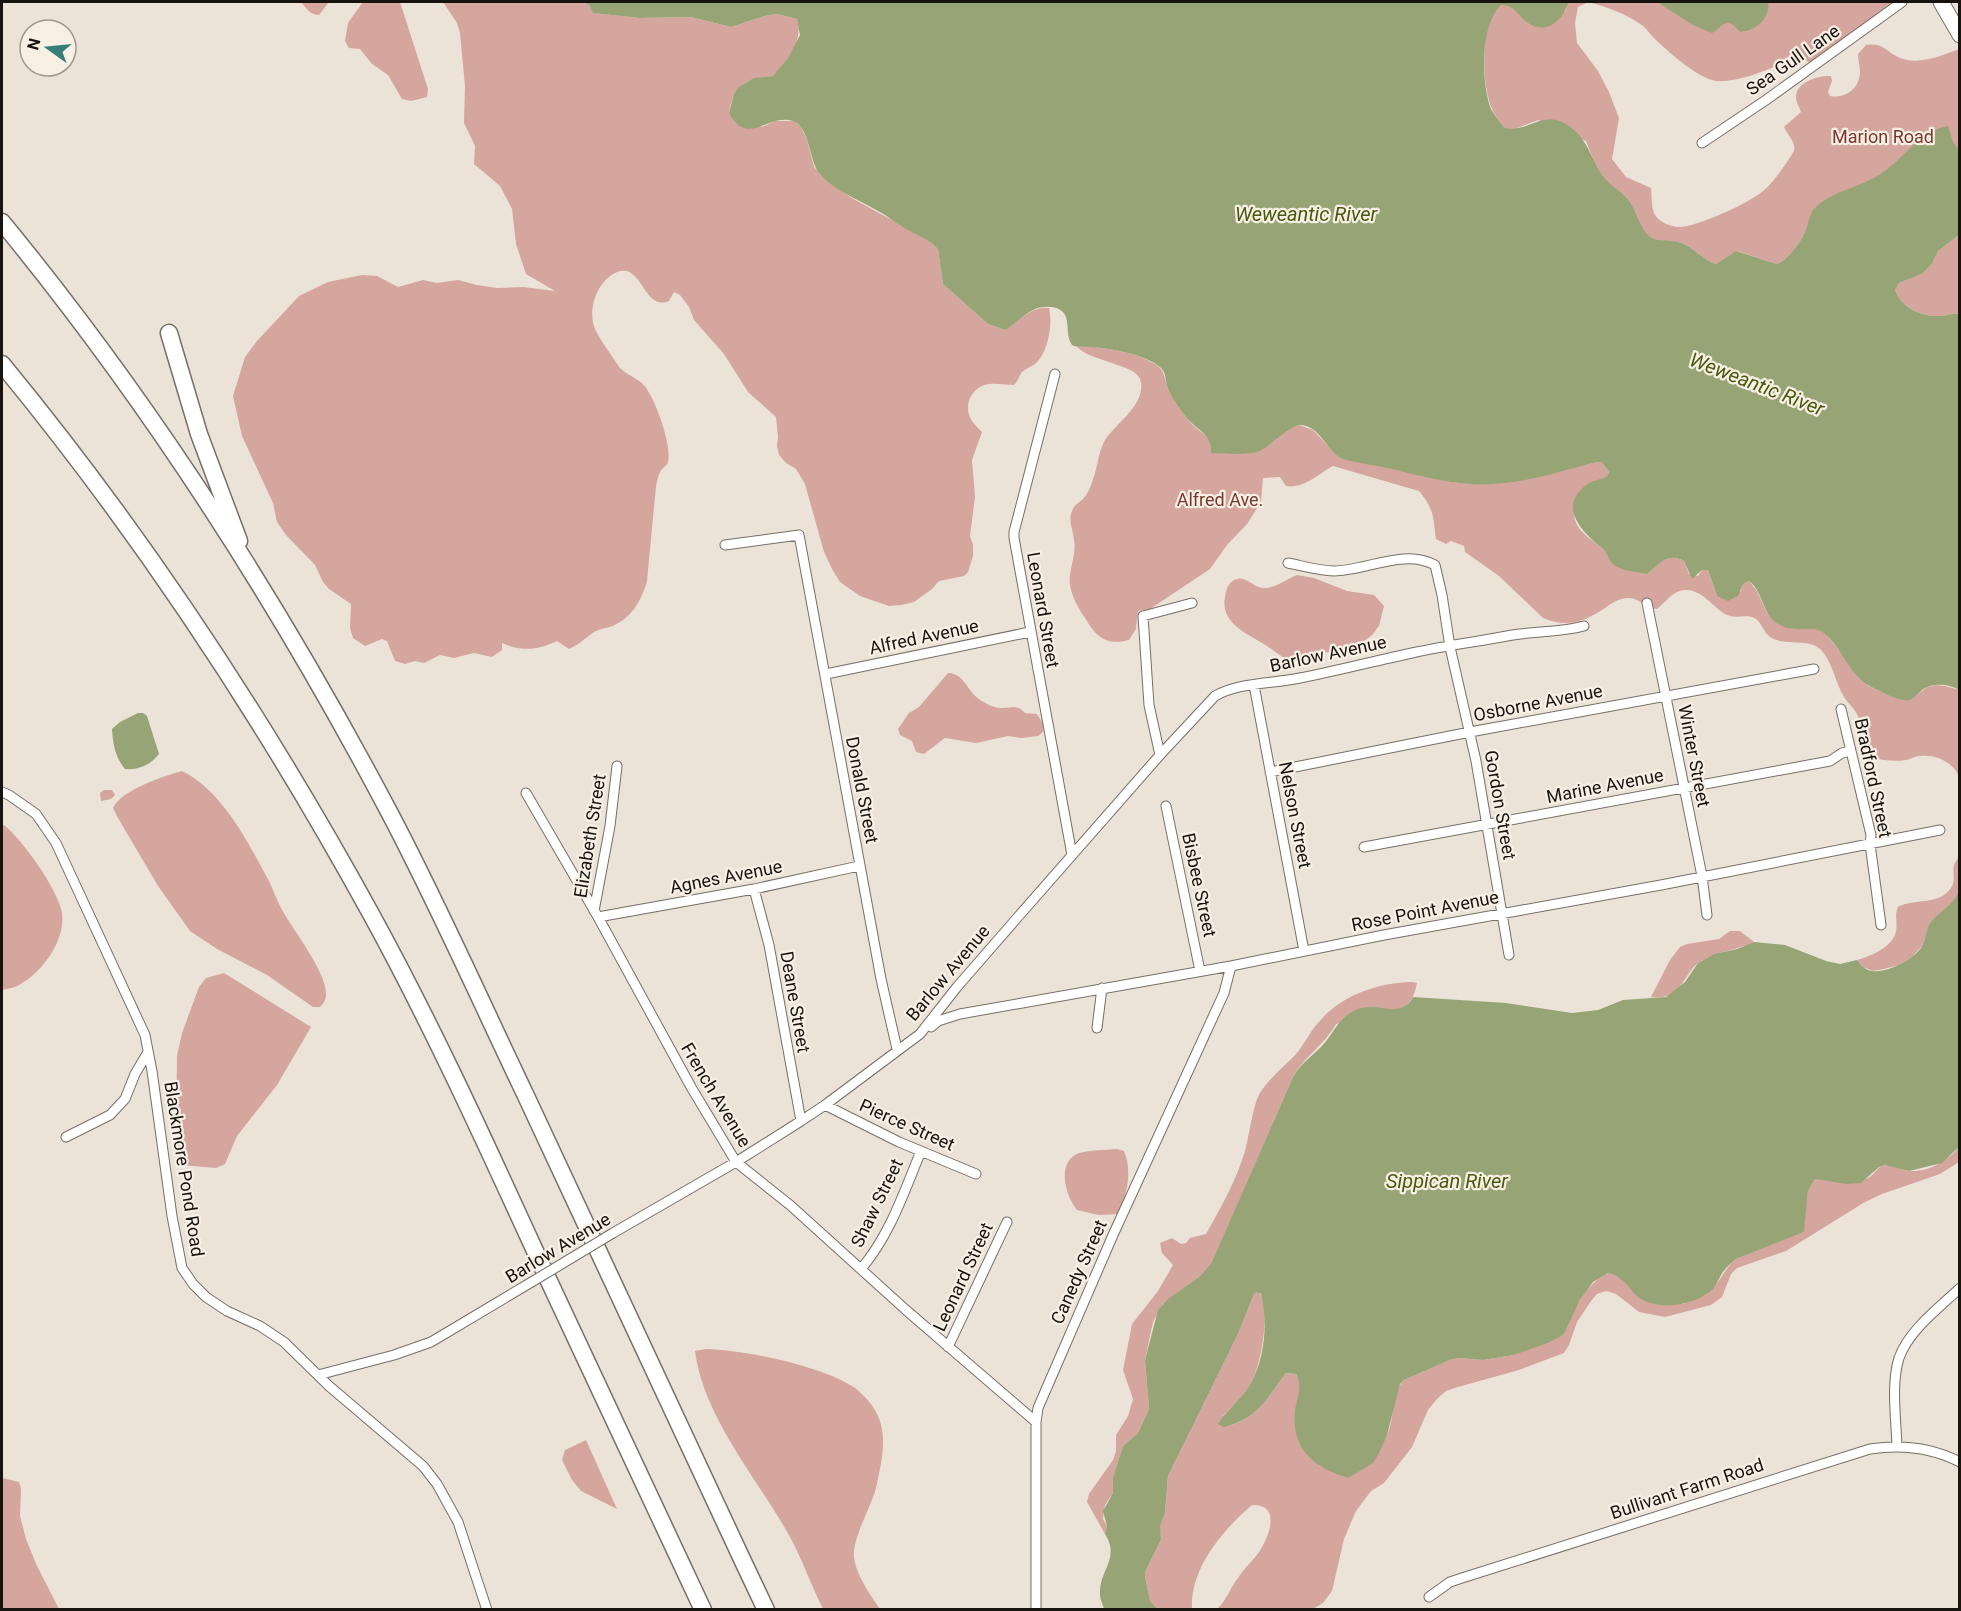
<svg xmlns="http://www.w3.org/2000/svg" width="1961" height="1611" viewBox="0 0 1961 1611" font-family="Roboto,sans-serif">
  <style>
    .green { fill: #d5a69d }
    .water { fill: #97a576 }
    .lines { fill: none; stroke-linecap: round; stroke-linejoin: round }
    .street-casing { stroke: #766f65; stroke-width: 11 }
    .primary-casing { stroke: #766f65; stroke-width: 17 }
    .highway-casing { stroke: #766f65; stroke-width: 19 }
    .street { stroke: #fff; stroke-width: 9 }
    .primary { stroke: #fff; stroke-width: 15 }
    .highway { stroke: #fff; stroke-width: 16 }
    .street-bridge-casing { stroke: #766f65; stroke-width: 11; stroke-linecap: butt }
    .street-bridge { stroke: #fff; stroke-width: 9 }
    .labels { text-anchor: middle; stroke-width: 4.5; stroke-linejoin: round; paint-order: stroke }
    .street-label { font-size: 18px; fill: #171410; stroke: #f8f0e5 }
    .park-label { font-size: 18px; fill: #7b372d; stroke: #f8f0e5 }
    .water-label { font-size: 20px; font-style: italic; fill: #49590d; stroke: #f8f0e5 }
  </style>
  <rect width="100%" height="100%" fill="#ebe3d8"/>
  <path class="green" d="M301,2H329L319,15C310,15 306,8 301,2Z
    M363,2H400L428,89L427,97L411,101L402,99L388,75L372,64L360,49L349,48L345,41L348,23Z
    M443,2H582L589,5L594,13L640,18L691,17L731,27L765,16L777,14L797,19C804,41 787,61 773,76C745,79 734,85 729,113L762,127L775,121H794L801,127L807,140L814,167L821,175L850,197L932,242L938,249L943,284L988,324L1005,330C1019,321 1031,306 1049,308C1053,324 1048,353 1035,364C1031,367 1025,369 1022,372C1019,376 1018,381 1014,385C1006,385 998,383 989,384C972,386 962,406 972,421C975,425 979,429 982,432L972,460L975,497L970,536L973,545V556L968,572L964,576L939,581L932,589L914,602L901,605L889,606L860,596L840,582L832,569L824,552L805,484L796,469L786,463L779,455L777,446L778,437L776,417L748,392L724,354L694,320L689,307L680,295L674,292L669,301C643,312 642,259 615,273C597,282 587,310 595,329C597,335 616,362 620,368C629,377 642,379 648,391C657,405 672,446 668,462C667,466 662,468 660,472C658,476 657,482 656,486L647,581C641,602 631,619 610,627C605,628 601,629 596,631C586,637 579,645 569,649L557,641C538,650 522,652 502,643V650L492,657L474,653L454,658L440,655L424,663L415,661L405,664L395,661L387,641L382,639L365,646L353,638L350,628L351,604L329,589L323,582L315,565L286,535L277,522L273,503L242,436L233,396L245,357L257,341L299,296L328,282L362,275L377,276L398,287L423,280L437,283L458,280L477,285L497,288L523,287L555,291L526,274L516,244L512,209L500,186L474,164L475,146L464,123L465,86L460,33L457,23Z
    M1569,2H1657L1686,17L1767,2H1910L1892,11L1817,65L1796,57C1776,67 1739,83 1717,81C1698,79 1669,52 1656,40C1651,36 1648,30 1643,26C1627,14 1608,7 1588,2L1578,7L1575,23L1577,43L1598,71L1609,92L1619,118L1612,159L1626,177L1651,188C1652,197 1651,208 1655,215C1659,222 1671,227 1679,227C1697,227 1749,203 1763,191C1775,181 1785,165 1794,151C1796,142 1788,136 1784,127L1801,112C1800,108 1796,102 1796,98C1795,82 1819,75 1831,76L1832,81L1828,92L1830,96C1845,99 1859,89 1860,73C1860,66 1858,60 1858,54L1866,45C1883,43 1883,49 1896,56C1915,67 1941,56 1959,49V159L1812,214C1805,233 1796,255 1777,264L1737,251L1716,264C1702,260 1694,247 1681,243C1670,239 1658,244 1649,237C1637,227 1637,208 1626,197C1622,192 1615,190 1611,186C1599,174 1592,157 1586,141L1538,120L1512,130L1505,128C1500,122 1495,116 1492,109C1481,83 1480,25 1500,4L1508,5L1517,11L1565,12Z
    M1959,235V314C1953,313 1947,316 1940,316C1922,317 1901,308 1895,290L1899,283L1922,274L1932,264L1938,251Z
    M1088,346C1111,349 1135,352 1155,364C1165,370 1164,378 1168,387C1171,394 1175,401 1180,408C1184,414 1188,421 1194,426C1204,435 1212,437 1211,451L1299,425L1313,430L1339,457L1457,483L1490,484L1526,479L1597,462H1602L1609,472L1607,476C1593,483 1575,486 1575,506C1575,510 1574,516 1575,520C1581,539 1606,544 1612,562L1625,569L1647,574C1660,563 1666,552 1684,561L1689,574L1698,576L1702,570H1708L1717,596L1741,591C1741,585 1743,582 1749,581L1757,591L1767,613L1807,629L1817,628L1825,633L1868,686L1902,700H1910L1927,687L1936,685L1945,686L1960,690L1959,776C1952,762 1936,754 1920,756C1915,756 1911,759 1906,760C1895,762 1883,760 1873,758C1864,745 1863,733 1859,719C1856,709 1849,705 1844,697C1835,682 1833,664 1822,651C1811,637 1785,647 1770,637C1764,633 1762,624 1756,619C1746,613 1736,620 1725,614C1712,606 1703,591 1687,590C1674,589 1666,602 1657,609C1645,609 1640,597 1627,598C1618,599 1612,603 1605,608C1584,622 1567,628 1543,618L1499,576L1465,552L1464,546L1451,541L1446,544L1436,539C1433,518 1435,510 1419,491L1333,466C1318,474 1304,489 1286,486L1280,477L1263,478L1261,502L1247,524L1227,545L1210,569L1150,609L1138,611L1136,629L1129,640C1106,646 1096,637 1085,618C1078,608 1072,597 1070,585C1068,570 1077,555 1074,540C1073,528 1067,520 1073,509C1075,504 1079,503 1083,499C1088,494 1091,486 1093,479C1098,467 1098,452 1105,440C1116,423 1148,403 1140,379C1136,365 1090,361 1077,347Z
    M1297,575L1314,578L1347,591L1374,595L1384,606L1379,626L1372,635L1353,650L1345,653L1320,652L1289,661C1280,656 1271,648 1262,643C1242,631 1218,621 1226,592C1227,586 1231,580 1238,579C1247,577 1253,587 1263,588C1274,589 1287,579 1297,575Z
    M948,673C965,673 967,693 982,701C987,704 994,708 1000,708C1011,709 1016,703 1025,713L1037,714L1044,725L1043,732L1038,736L1021,738L1008,736L976,743L945,738L924,754L916,752L912,741L900,735L898,729L909,713L919,707Z
    M182,771C222,790 249,844 269,881C274,891 277,901 282,910C294,931 327,973 326,995C326,1000 323,1004 320,1007H313L267,975L217,949L190,931L158,886L118,818L113,808C121,790 164,776 182,771Z
    M104,790H112L115,795L111,799L101,801L100,793Z
    M4,825C22,839 59,891 62,913C66,940 42,973 19,985C14,988 7,989 2,990V827Z
    M1959,857V893L1951,905L1931,922L1922,946L1912,957L1899,965L1884,969L1873,971L1863,967L1857,960C1871,956 1893,947 1896,931C1898,922 1894,916 1898,907C1914,898 1939,906 1951,888C1958,876 1948,869 1959,857Z
    M1730,931H1740L1754,942C1737,950 1718,951 1701,961C1682,973 1683,1001 1651,997L1670,960L1680,947L1687,944L1719,939Z
    M224,973L311,1027L277,1085L237,1136L225,1164L216,1168L181,1165L176,1131L177,1056L182,1033L199,987L206,978Z
    M1412,982L1417,983C1415,993 1412,1001 1404,1008L1336,1024C1323,1047 1305,1055 1293,1077L1211,1265L1199,1277L1163,1304L1153,1322L1145,1360L1149,1409L1138,1433L1123,1446L1113,1477V1493L1105,1505L1103,1519L1107,1526L1105,1534L1087,1502L1089,1494L1113,1460L1116,1451V1435L1128,1416L1133,1399L1123,1370L1132,1324L1158,1291L1173,1265L1162,1253L1160,1243L1172,1238L1181,1244L1186,1243L1190,1238L1206,1234C1220,1209 1237,1179 1245,1151C1249,1137 1253,1104 1260,1093C1269,1078 1285,1066 1297,1053C1305,1043 1310,1032 1318,1023C1341,995 1377,983 1412,982Z
    M1959,1147V1162L1940,1174L1882,1194L1865,1202L1786,1251L1737,1268L1731,1274L1722,1297L1711,1305L1665,1317L1639,1312L1616,1294L1606,1291L1597,1294L1591,1301L1577,1322L1569,1345L1564,1353L1519,1370L1458,1387L1446,1391L1437,1399L1428,1410L1412,1447L1384,1483L1371,1491L1356,1511L1344,1539L1332,1591L1323,1603L1313,1609H1217C1227,1600 1230,1588 1238,1578C1244,1568 1253,1561 1259,1552C1269,1537 1282,1504 1252,1505C1223,1530 1190,1568 1192,1609H1158L1150,1601L1145,1576L1146,1570L1161,1540L1159,1526L1165,1513L1168,1476L1238,1334L1254,1294L1258,1291C1272,1305 1261,1366 1251,1383C1245,1395 1232,1406 1223,1416L1232,1425C1259,1416 1270,1394 1286,1373L1296,1374L1301,1385L1296,1408V1428L1320,1466L1348,1478C1358,1467 1382,1446 1387,1435C1395,1418 1391,1393 1404,1380L1450,1360L1458,1358L1483,1360L1514,1355L1564,1334C1575,1311 1583,1284 1609,1273L1624,1280L1629,1285L1683,1304C1693,1300 1707,1295 1714,1287C1722,1278 1726,1267 1736,1259L1803,1232L1808,1191L1815,1179C1827,1179 1857,1183 1868,1178C1875,1175 1877,1165 1887,1165C1895,1165 1902,1170 1910,1171C1929,1172 1948,1161 1959,1147Z
    M1117,1149L1124,1151C1133,1173 1126,1192 1120,1214L1099,1215L1077,1210C1066,1197 1057,1166 1075,1155C1083,1150 1107,1150 1117,1149Z
    M706,1349C745,1350 823,1366 855,1388C864,1395 874,1406 878,1416C888,1438 881,1465 876,1488C871,1507 852,1539 854,1557C856,1575 870,1594 880,1609H823C810,1583 801,1555 786,1530C755,1476 703,1415 695,1351Z
    M586,1440L617,1509L581,1491L572,1480L562,1460L565,1450Z
    M2,1478L19,1482L21,1489L20,1516L26,1539L37,1566L59,1609H2Z"/>
  <path class="water" d="M582,2H1569C1563,19 1548,36 1528,23C1518,16 1515,5 1501,5C1480,25 1481,83 1491,109C1495,116 1500,122 1505,128C1525,133 1542,112 1562,122C1587,134 1589,156 1603,176C1611,187 1620,190 1627,198C1636,208 1638,224 1647,234C1655,244 1669,238 1681,243C1694,247 1702,260 1716,264L1736,251L1777,264C1790,258 1801,242 1806,229C1809,222 1810,212 1815,208C1832,191 1858,188 1877,176C1902,162 1919,131 1948,126L1953,142L1959,150V235L1938,251L1932,264L1922,274L1899,283L1895,290C1901,308 1922,317 1940,316C1947,316 1953,313 1959,314V690C1949,684 1931,682 1921,691C1917,694 1915,698 1910,700C1901,702 1888,695 1880,691C1848,679 1847,653 1824,633C1812,623 1792,637 1773,620C1762,609 1762,591 1749,581C1740,583 1742,589 1738,596L1728,601L1717,596L1708,570H1702L1692,579L1684,561C1666,552 1660,564 1647,574C1638,572 1619,571 1612,563C1608,558 1608,553 1602,548C1583,533 1557,507 1586,485C1593,480 1600,480 1607,476L1609,472L1602,462H1597C1557,472 1514,487 1472,484C1444,483 1415,474 1387,468C1378,466 1345,461 1339,457C1326,448 1320,427 1301,425C1291,424 1271,445 1260,451C1250,455 1222,454 1211,453C1212,433 1197,431 1186,417C1179,407 1170,396 1167,385C1165,378 1166,373 1161,368C1146,354 1109,348 1090,347C1083,346 1078,348 1072,345C1066,336 1069,327 1066,317C1062,305 1043,305 1033,310C1023,315 1015,324 1005,330L988,324L943,284L938,249L932,243C921,236 910,232 900,225C894,222 890,218 885,215C863,201 836,193 819,173C809,161 810,127 793,121C767,113 748,148 729,113L734,94L739,87L754,78L773,76L788,58L800,35L797,19L777,14L765,16L731,27L691,17L640,18L593,13L589,5Z
    M1657,2H1768C1771,18 1756,31 1740,32C1726,15 1725,25 1712,33L1693,25Z
    M138,713H143L147,716L159,754C150,765 140,770 125,769C115,757 113,744 112,729L120,722Z
    M1959,892V1147L1942,1163L1909,1171L1885,1165L1879,1167L1861,1183L1846,1184L1815,1179L1808,1191L1804,1232L1736,1259C1730,1264 1724,1269 1720,1277C1718,1281 1716,1285 1713,1289C1695,1305 1663,1311 1641,1299C1628,1291 1630,1280 1608,1273L1593,1282L1580,1300L1564,1334L1550,1342L1514,1355L1483,1360L1458,1358L1450,1360L1404,1380L1400,1384L1387,1435L1379,1453L1373,1463L1348,1478C1314,1468 1291,1449 1295,1411C1297,1397 1303,1387 1296,1374L1286,1373C1267,1398 1258,1419 1224,1427L1218,1424C1227,1409 1243,1398 1251,1383C1265,1357 1268,1322 1261,1294L1257,1292L1254,1294L1238,1334L1168,1476L1165,1513L1160,1526L1161,1540L1146,1570L1145,1576L1150,1601L1158,1609H1104C1103,1604 1100,1600 1100,1595C1098,1571 1121,1559 1105,1534L1107,1526L1103,1511L1113,1493V1477L1123,1446L1138,1433L1149,1409L1145,1360L1158,1310L1168,1299L1199,1277L1211,1264L1293,1077C1301,1063 1311,1057 1322,1046C1336,1031 1339,1014 1362,1008C1380,1003 1402,1019 1413,997L1506,1003L1572,1013L1598,1010L1623,1000L1666,997L1685,982L1698,963L1714,954L1737,949L1754,942L1785,945L1826,961L1840,964L1857,960C1861,965 1865,970 1872,971C1888,973 1912,960 1921,948C1926,940 1926,929 1931,922C1941,910 1952,906 1959,892Z"/>
  <g class="lines">
    <defs>
      <path id="street" d="M1702,143L1766,100L1902,2
        M1055,374L1014,532V538L1072,855
        M725,545L799,535L881,979L897,1049
        M1288,563C1303,566 1319,571 1334,571C1366,571 1404,548 1435,565L1442,595L1450,647L1476,761L1509,955
        M1647,603L1702,876L1707,915
        M826,674L1030,632
        M1254,685L1304,951
        M1841,709L1871,835L1870,844L1881,925
        M1160,755L1149,705L1143,616L1192,603
        M1270,772L1470,732L1814,669
        M2,792L9,795L36,814L56,843L145,1035L152,1071L172,1216L182,1268L193,1284L206,1297L227,1311L260,1326L284,1342L329,1386L423,1466L437,1484L458,1522L487,1610
        M526,793L598,917L691,1087L736,1162L790,1205L906,1310L1036,1422
        M1166,806L1200,971
        M1364,847L1830,761L1842,753L1851,751
        M754,889L769,945L801,1121
        M594,911L610,826L617,766
        M598,917L754,889L859,866
        M931,1027L938,1021L960,1014L1231,966L1384,935L1661,885L1940,830
        M1097,1028L1102,988
        M825,1105L899,1142L976,1174
        M66,1137L110,1115L125,1099L135,1074L148,1052
        M613,1233L736,1162L801,1121L825,1105L920,1034L957,987L1017,918L1160,755L1215,696C1240,682 1272,684 1300,678C1337,671 1374,661 1412,653C1443,646 1475,642 1507,636C1532,631 1558,633 1584,626
        M861,1269C890,1235 904,1192 921,1151
        M948,1347L1007,1222
        M318,1375L394,1355L431,1342L530,1283
        M1897,1446C1896,1419 1891,1383 1899,1358C1909,1330 1939,1308 1960,1288
        M1429,1597L1450,1582L1462,1578L1870,1449C1902,1444 1931,1447 1960,1462
        M1036,1610V1422L1038,1408L1113,1235L1224,993L1231,966"/>
      <path id="primary" d="M1941,2L1960,35"/>
      <path id="highway" d="M2,222C149,401 279,604 387,808C437,902 480,1000 526,1096C606,1267 685,1439 766,1610
        M169,333L199,434L239,541
        M2,364C142,534 265,721 371,914C433,1027 487,1146 541,1264C595,1379 649,1494 703,1610"/>
    </defs>
    <use href="#street" class="street-casing"/>
    <use href="#primary" class="primary-casing"/>
    <use href="#highway" class="highway-casing"/>
    <use href="#street" class="street"/>
    <use href="#primary" class="primary"/>
    <use href="#highway" class="highway"/>
    <defs>
      <path id="street-bridge" d="M530,1283L613,1233"/>
    </defs>
    <use href="#street-bridge" class="street-bridge-casing"/>
    <use href="#street-bridge" class="street-bridge"/>
  </g>
  <g class="labels">
    <g class="street-label">
      <text transform="translate(1793 60) rotate(-35)" y="6">Sea Gull Lane</text>
      <text transform="translate(1043 610) rotate(80)" y="6">Leonard Street</text>
      <text transform="translate(924 637) rotate(-12)" y="6">Alfred Avenue</text>
      <text transform="translate(1328 654) rotate(-12)" y="6">Barlow Avenue</text>
      <text transform="translate(1538 703) rotate(-11)" y="6">Osborne Avenue</text>
      <text transform="translate(1694 756) rotate(79)" y="6">Winter Street</text>
      <text transform="translate(1873 778) rotate(78)" y="6">Bradford Street</text>
      <text transform="translate(1605 786) rotate(-11)" y="6">Marine Avenue</text>
      <text transform="translate(862 790) rotate(79)" y="6">Donald Street</text>
      <text transform="translate(1500 805) rotate(80)" y="6">Gordon Street</text>
      <text transform="translate(1295 815) rotate(79)" y="6">Nelson Street</text>
      <text transform="translate(590 836) rotate(-81)" y="6">Elizabeth Street</text>
      <text transform="translate(726 877) rotate(-11)" y="6">Agnes Avenue</text>
      <text transform="translate(1199 885) rotate(78)" y="6">Bisbee Street</text>
      <text transform="translate(1425 911) rotate(-11)" y="6">Rose Point Avenue</text>
      <text transform="translate(948 973) rotate(-50)" y="6">Barlow Avenue</text>
      <text transform="translate(795 1002) rotate(80)" y="6">Deane Street</text>
      <text transform="translate(716 1095) rotate(59)" y="6">French Avenue</text>
      <text transform="translate(907 1125) rotate(24)" y="6">Pierce Street</text>
      <text transform="translate(184 1169) rotate(81)" y="6">Blackmore Pond Road</text>
      <text transform="translate(877 1203) rotate(-64)" y="6">Shaw Street</text>
      <text transform="translate(558 1248) rotate(-31)" y="6">Barlow Avenue</text>
      <text transform="translate(1079 1272) rotate(-66)" y="6">Canedy Street</text>
      <text transform="translate(963 1277) rotate(-65)" y="6">Leonard Street</text>
      <text transform="translate(1687 1489) rotate(-18)" y="6">Bullivant Farm Road</text>
    </g>
    <g class="park-label">
      <text x="1883" y="143">Marion Road</text>
      <text x="1220" y="506">Alfred Ave.</text>
    </g>
    <g class="water-label">
      <text x="1306" y="221">Weweantic River</text>
      <text transform="translate(1757 384) rotate(21)" y="7">Weweantic River</text>
      <text x="1447" y="1188">Sippican River</text>
    </g>
  </g>
  <rect width="1961" height="1611" fill="none" stroke="#171410" stroke-width="6"/>
  <g transform="translate(48 48) rotate(285)"><circle r="28" fill="#f8f0e5" stroke="#9e9890" stroke-width="1.5"/>
  <path d="M0-4.5L10 22L0 15L-10 22Z" fill="#377e79"/>
  <text y="-9" font-size="16" font-weight="bold" text-anchor="middle" fill="#171410">N</text>
  </g>
</svg>
